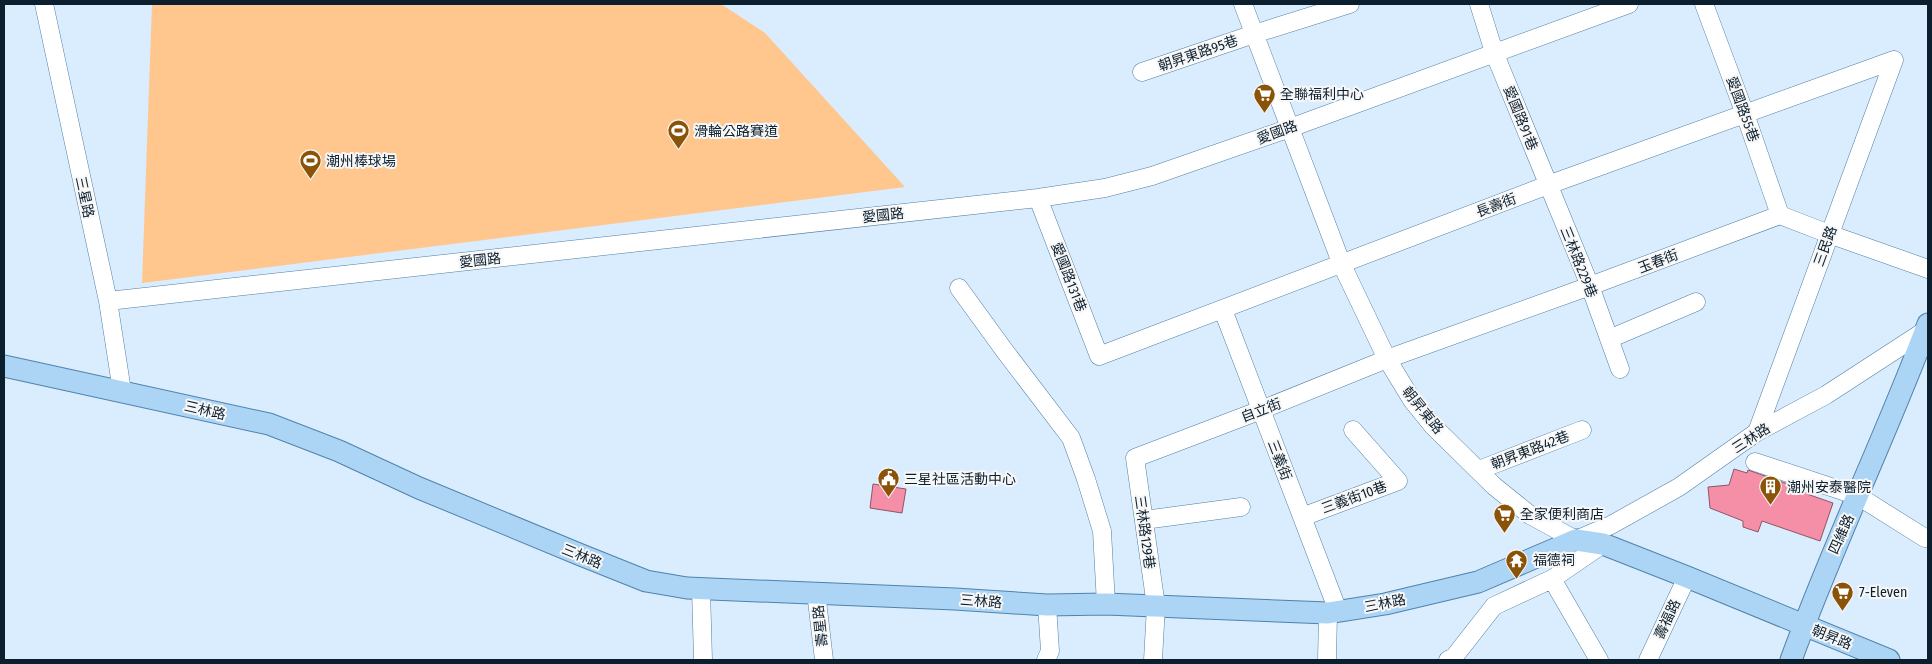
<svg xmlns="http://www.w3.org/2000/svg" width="1932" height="664" viewBox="0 0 1932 664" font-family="'Fira Sans Condensed','Noto Sans TC',sans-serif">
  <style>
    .green { fill: #ffc68e }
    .building { fill: #f48fa7; stroke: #8f5663 }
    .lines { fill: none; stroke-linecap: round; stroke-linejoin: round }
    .minor-casing { stroke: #517ea3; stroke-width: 19 }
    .major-casing { stroke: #5082ab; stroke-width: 23 }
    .minor { stroke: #fff; stroke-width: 18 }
    .major { stroke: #acd4f5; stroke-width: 21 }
    .labels { text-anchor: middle; stroke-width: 4; stroke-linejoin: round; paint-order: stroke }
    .street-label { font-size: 14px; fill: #0c1f2e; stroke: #f7f7f7 }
    .poi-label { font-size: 14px; fill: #0c1f2e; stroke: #f7f7f7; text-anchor: start }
  </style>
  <rect width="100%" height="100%" fill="#daedfe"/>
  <path class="green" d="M152,4H721L765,33L905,187L142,283Z"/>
  <path class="building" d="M1734,469L1747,473L1748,470L1808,491L1807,494L1833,503L1820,541L1762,521L1758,532L1743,527V521L1710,508L1708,487L1729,485Z
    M873,484L906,489L902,513L870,508Z"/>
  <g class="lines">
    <defs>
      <path id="minor" d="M44,4L108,301L122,391
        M1243,4L1342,265L1387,359L1412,400L1433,426L1494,486L1530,515L1576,540L1611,525L1679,487L1757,432L1826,395L1926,330
        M1479,4L1494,52L1590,286L1620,369
        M1704,4L1745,114L1780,215
        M1142,72L1254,34L1350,4
        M1038,198L1099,356L1548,185L1894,60
        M959,288L1004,350L1071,438L1086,479L1102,531L1106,604
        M108,301L1038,198L1105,188L1152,176L1290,128L1629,4
        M1223,310L1338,611
        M1609,339L1696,302
        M1757,432L1894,60
        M1755,462L1858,496L1925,538
        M1479,470L1582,430
        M1302,517L1398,481L1353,430
        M1144,520L1241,507
        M1552,579L1599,660
        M701,589L703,660
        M816,592L824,660
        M1046,660L1050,651L1047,605
        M1153,660L1156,606L1135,458L1261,410L1387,359L1590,286L1780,215L1829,234L1928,269
        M1327,660L1328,613
        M1448,660L1454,657L1494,606L1552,579L1603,544
        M1648,660L1687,577"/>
      <path id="major" d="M4,366L269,424L339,451L419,488L581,555L646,581L687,588L955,599L1047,605L1106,604L1328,613L1385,604L1478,582L1576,540L1603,544L1687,577L1889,660
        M1791,660C1832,547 1885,438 1928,324"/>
    </defs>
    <use href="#minor" class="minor-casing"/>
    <use href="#major" class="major-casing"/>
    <use href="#minor" class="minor"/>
    <use href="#major" class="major"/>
  </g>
  <defs>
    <symbol id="supermarket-pin" viewBox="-11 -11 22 30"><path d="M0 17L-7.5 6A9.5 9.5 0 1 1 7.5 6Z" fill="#8b5307" stroke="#f7f7f7"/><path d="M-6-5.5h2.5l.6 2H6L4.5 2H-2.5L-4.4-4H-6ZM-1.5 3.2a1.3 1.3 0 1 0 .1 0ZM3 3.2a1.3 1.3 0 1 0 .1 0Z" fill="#fff"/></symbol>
    <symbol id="stadium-pin" viewBox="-11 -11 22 30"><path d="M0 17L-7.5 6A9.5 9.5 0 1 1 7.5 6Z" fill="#8b5307" stroke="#f7f7f7"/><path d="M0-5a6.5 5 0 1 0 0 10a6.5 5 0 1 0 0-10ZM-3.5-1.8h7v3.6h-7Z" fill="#fff"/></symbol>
    <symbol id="civic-pin" viewBox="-11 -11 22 30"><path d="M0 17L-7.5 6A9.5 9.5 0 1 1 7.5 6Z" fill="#8b5307" stroke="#f7f7f7"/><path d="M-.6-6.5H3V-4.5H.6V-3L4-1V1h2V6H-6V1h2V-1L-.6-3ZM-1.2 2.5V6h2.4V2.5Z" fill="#fff"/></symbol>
    <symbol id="building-pin" viewBox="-11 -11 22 30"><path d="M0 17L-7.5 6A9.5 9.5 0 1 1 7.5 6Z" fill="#8b5307" stroke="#f7f7f7"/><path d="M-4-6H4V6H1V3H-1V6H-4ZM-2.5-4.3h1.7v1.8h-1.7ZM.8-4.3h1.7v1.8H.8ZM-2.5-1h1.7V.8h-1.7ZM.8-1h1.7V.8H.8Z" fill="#fff"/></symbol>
    <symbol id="temple-pin" viewBox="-11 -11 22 30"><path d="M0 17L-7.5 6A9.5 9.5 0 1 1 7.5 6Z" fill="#8b5307" stroke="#f7f7f7"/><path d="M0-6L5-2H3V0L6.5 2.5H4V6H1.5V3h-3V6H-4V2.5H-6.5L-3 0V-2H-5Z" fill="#fff"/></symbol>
  </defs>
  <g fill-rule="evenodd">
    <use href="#supermarket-pin" x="1252" y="82" width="25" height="34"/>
    <use href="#stadium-pin" x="666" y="118" width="25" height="34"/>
    <use href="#stadium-pin" x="298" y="148" width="25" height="34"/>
    <use href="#civic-pin" x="876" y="466" width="25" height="34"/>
    <use href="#building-pin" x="1758" y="474" width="25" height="34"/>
    <use href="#supermarket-pin" x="1492" y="502" width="25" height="34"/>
    <use href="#temple-pin" x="1504" y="548" width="25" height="34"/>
    <use href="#supermarket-pin" x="1830" y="580" width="25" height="34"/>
  </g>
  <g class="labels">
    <g class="street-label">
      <text transform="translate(1198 53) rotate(-19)" y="5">朝昇東路95巷</text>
      <text transform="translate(1743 109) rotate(70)" y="5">愛國路55巷</text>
      <text transform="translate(1521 118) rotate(68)" y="5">愛國路91巷</text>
      <text transform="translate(1277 132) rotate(-20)" y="5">愛國路</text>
      <text transform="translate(85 197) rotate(78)" y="5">三星路</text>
      <text transform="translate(1496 205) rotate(-21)" y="5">長壽街</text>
      <text transform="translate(883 215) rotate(-6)" y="5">愛國路</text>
      <text transform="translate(1825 246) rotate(-70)" y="5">三民路</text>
      <text transform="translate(480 260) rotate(-6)" y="5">愛國路</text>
      <text transform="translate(1658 261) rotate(-21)" y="5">玉春街</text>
      <text transform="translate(1579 262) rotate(68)" y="5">三林路229巷</text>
      <text transform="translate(1069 277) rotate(69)" y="5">愛國路131巷</text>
      <text transform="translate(205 410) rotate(13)" y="5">三林路</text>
      <text transform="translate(1261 410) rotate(-21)" y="5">自立街</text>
      <text transform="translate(1423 410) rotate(51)" y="5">朝昇東路</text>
      <text transform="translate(1751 438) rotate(-33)" y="5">三林路</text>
      <text transform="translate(1530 450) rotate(-21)" y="5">朝昇東路42巷</text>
      <text transform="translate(1280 460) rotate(69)" y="5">三義街</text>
      <text transform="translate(1354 497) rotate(-20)" y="5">三義街10巷</text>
      <text transform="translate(1145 532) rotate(82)" y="5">三林路129巷</text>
      <text transform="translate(1841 534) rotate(-66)" y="5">四維路</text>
      <text transform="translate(582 556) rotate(22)" y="5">三林路</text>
      <text transform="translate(981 601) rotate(4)" y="5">三林路</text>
      <text transform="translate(1385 603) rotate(-11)" y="5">三林路</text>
      <text transform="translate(1667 619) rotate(-65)" y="5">壽福路</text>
      <text transform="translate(820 626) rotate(-96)" y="5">壽星路</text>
      <text transform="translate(1832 637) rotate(22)" y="5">朝昇路</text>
    </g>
    <g class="poi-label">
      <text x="1280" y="99">全聯福利中心</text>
      <text x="694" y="136">滑輪公路賽道</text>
      <text x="326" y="166">潮州棒球場</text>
      <text x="904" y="484">三星社區活動中心</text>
      <text x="1787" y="492">潮州安泰醫院</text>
      <text x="1520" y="519">全家便利商店</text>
      <text x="1533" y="565">福德祠</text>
      <text x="1859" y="597">7-Eleven</text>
    </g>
  </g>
  <rect width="1932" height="664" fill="none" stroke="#0c1f2e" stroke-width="10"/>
</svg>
